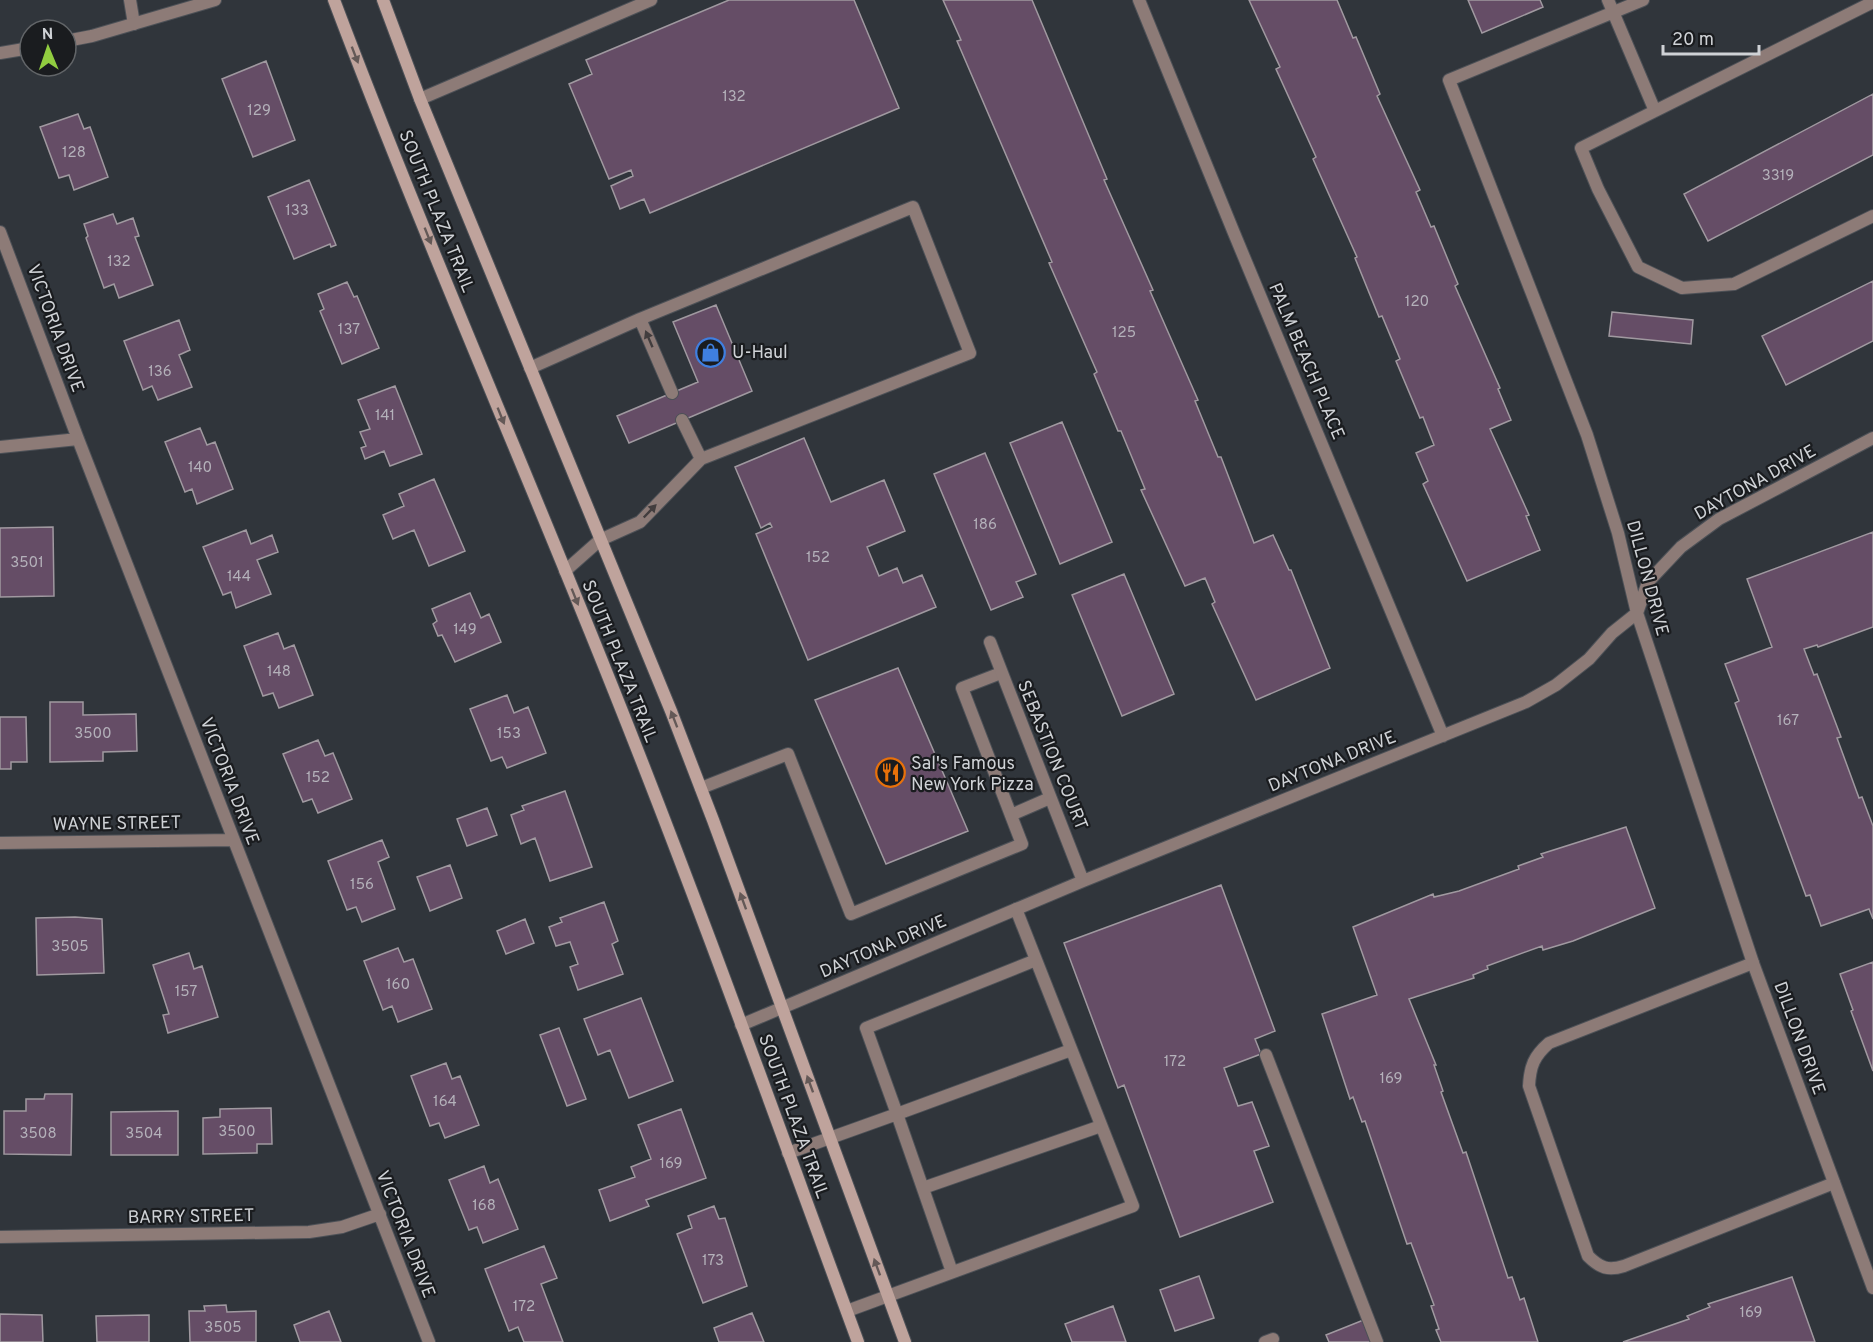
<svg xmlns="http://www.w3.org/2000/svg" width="1873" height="1342" viewBox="0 0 1873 1342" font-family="Overpass,sans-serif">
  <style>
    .building { fill: #654d66; stroke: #a099a0; stroke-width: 1.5 }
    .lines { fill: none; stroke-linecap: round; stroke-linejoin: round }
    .service-casing { stroke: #4d5157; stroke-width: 14 }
    .minor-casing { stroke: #4d5157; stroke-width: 14 }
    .secondary-casing { stroke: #4d5157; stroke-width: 14 }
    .service { stroke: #8d7b77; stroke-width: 12 }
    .minor { stroke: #8d7b77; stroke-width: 12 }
    .secondary { stroke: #bfa39c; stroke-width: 12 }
    .oneway { fill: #645957 }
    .oneway2 { fill: #423d3e }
    .labels { text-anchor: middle; stroke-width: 4.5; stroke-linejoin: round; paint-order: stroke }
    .number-label { font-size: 15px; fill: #b4b1ba }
    .street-label { font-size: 18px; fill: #cfd2d6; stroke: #1a1c1f }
    .poi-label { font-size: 18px; fill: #cfd2d6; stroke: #1a1c1f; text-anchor: start }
  </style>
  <rect width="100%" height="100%" fill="#30353b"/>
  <path class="building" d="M729,0H854L899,108L650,213L644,199L620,209L611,186L633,176L631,170L609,179L569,84L592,74L586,60Z
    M943,0H1032L1107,179L1104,180L1153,290L1150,291L1198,400L1195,401L1218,457H1221L1254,543L1273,535L1289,570H1291L1330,668L1256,700L1212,604L1215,602L1205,578L1185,586L1141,490L1145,489L1121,431H1118L1094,374L1097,372L1049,263L1052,262L957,41L961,40Z
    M1249,0H1337L1353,38L1356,37L1380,94L1377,96L1420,190L1416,192L1431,227L1434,226L1458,284L1455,286L1500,388L1498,389L1511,420L1490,429L1529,515L1526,516L1540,550L1467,581L1423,484L1428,481L1416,453L1434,445L1423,417L1420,418L1396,361L1400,359L1382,316L1379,317L1355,258L1357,257L1313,159L1316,157L1276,69L1280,67Z
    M1468,0H1540L1543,7L1482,33Z
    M266,61L295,140L253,157L222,79Z
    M1873,94V155L1708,241L1684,194Z
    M78,114L84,129L90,127L108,177L74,190L69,175L59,178L40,127Z
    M309,180L336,245L331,247L330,244L294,259L268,197Z
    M113,214L117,224L133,218L139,236L135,237L153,285L119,298L114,284L104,288L86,238L88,236L84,224Z
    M1873,281V341L1786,385L1762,336Z
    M347,282L354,297L357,296L379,348L342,364L320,311L324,309L318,294Z
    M716,305L752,391L629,443L617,416L698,382L673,322Z
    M1612,312L1693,320L1691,344L1609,336Z
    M179,320L190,350L179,355L192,387L158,400L152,386L143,390L124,341Z
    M395,386L422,454L390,466L384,451L365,459L361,448L366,446L360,432L370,429L358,400Z
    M1062,422L1112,542L1060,564L1010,443Z
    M200,428L207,445L215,442L233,489L197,504L192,489L185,492L165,442Z
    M804,438L831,502L884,480L905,531L867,547L879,576L897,568L903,583L922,575L936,607L808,660L756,534L772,527L770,523L761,528L735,467Z
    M985,453L1036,574L1016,582L1023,597L991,610L934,474Z
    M434,479L465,551L429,566L414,530L393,539L383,515L404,506L399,494Z
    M53,527L54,596L0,597V528Z
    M246,530L251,544L272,535L278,552L257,560L271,594L236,608L231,592L223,595L203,547Z
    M1873,532V627L1818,647L1817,645L1804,649L1814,675L1817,674L1841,737L1837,738L1859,798L1862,797L1873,826V919L1869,909L1821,926L1810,895L1806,896L1735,703L1739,701L1725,664L1772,647L1747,579Z
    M1124,574L1174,694L1122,716L1072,595Z
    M470,593L481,618L489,614L501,642L455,662L442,635L438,636L433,624L437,621L432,609Z
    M278,633L284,649L294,645L313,695L279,708L273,693L263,696L244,646Z
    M898,668L968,831L886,864L815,700Z
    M507,695L514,713L528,707L546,753L507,768L502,757L491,761L470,709Z
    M50,702H83V715L136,714L137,751L103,752V761L50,762Z
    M0,717H26L27,762H11V769H0Z
    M318,740L325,756L333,753L352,799L318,813L312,799L303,802L283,754Z
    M565,791L592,867L550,881L535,838L521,844L511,815L524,810L522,806Z
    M487,808L497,835L467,846L457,819Z
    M1626,827L1655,908L1573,941L1543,950L1542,946L1487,966L1488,969L1473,975L1474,978L1409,999L1436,1065H1434L1443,1091L1441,1092L1463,1153L1466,1152L1508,1278L1512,1277L1520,1300L1524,1298L1538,1342H1441L1436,1330L1439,1329L1431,1306L1434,1305L1411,1243L1407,1244L1365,1121L1362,1122L1353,1097L1350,1099L1322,1014L1377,995L1353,927L1433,894L1434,897L1459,891L1519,869L1518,866L1543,857L1541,854Z
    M382,840L389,857L378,862L395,909L362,922L356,907L347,910L328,861Z
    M450,865L462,898L430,911L417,877Z
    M1221,885L1275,1031L1255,1039L1261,1054L1224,1068L1238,1106L1252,1102L1269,1146L1254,1151L1273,1202L1180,1237L1124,1085L1118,1088L1064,943Z
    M604,902L618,941L612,944L623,974L578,990L570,967L578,964L570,942L556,946L549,927L562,922L560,918Z
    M75,917L102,919L104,973L37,975L36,918Z
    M525,919L534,943L506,954L497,931Z
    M398,948L404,962L413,959L432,1009L398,1022L392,1006L383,1010L364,961Z
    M189,953L194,969L202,966L218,1017L168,1033L163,1015L169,1014L153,965Z
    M1873,962V1071L1851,1011L1853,1010L1840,974Z
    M641,998L673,1081L629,1098L610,1050L598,1055L584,1019Z
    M559,1028L586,1099L567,1106L540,1035Z
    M446,1063L452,1079L460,1076L479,1125L445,1138L439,1123L430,1126L411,1076Z
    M45,1094H72L71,1155L4,1154V1111H26V1099H44Z
    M271,1108L272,1144H257V1153L203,1154V1118L220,1117V1109Z
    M681,1109L706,1178L646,1200L649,1206L610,1221L599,1190L635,1177L631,1167L651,1159L638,1125Z
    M178,1111V1155H111V1112Z
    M484,1166L490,1183L498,1179L518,1229L483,1243L477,1227L469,1230L449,1180Z
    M714,1206L719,1219L725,1218L747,1286L703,1303L677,1234L692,1228L688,1216Z
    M544,1246L557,1278L541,1284L563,1342H524L518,1327L509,1331L485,1269Z
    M1199,1276L1214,1318L1175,1331L1160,1290Z
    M1792,1277L1815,1342H1623L1689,1319L1687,1316L1710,1307L1708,1304Z
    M226,1305L227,1312L256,1311V1342H190L189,1311H205L204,1306Z
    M1113,1306L1126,1342H1072L1065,1324Z
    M329,1311L341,1342H300L294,1325Z
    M752,1313L764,1342H719L714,1328Z
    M0,1314L42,1315L43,1342H0Z
    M149,1315V1342H97L96,1316Z
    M1366,1319L1375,1342H1329L1326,1335Z"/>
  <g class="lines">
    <defs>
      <path id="service" d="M130,0L134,24
        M640,319L913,207L970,353L701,459
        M530,368L640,319L672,393
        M565,571L600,540L640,522L701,459L682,420
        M701,788L788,754L851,914L1022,844L962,688L1001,673
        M1011,815L1050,798
        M1753,963L1549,1043C1534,1056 1530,1066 1529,1086L1588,1256C1600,1268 1608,1271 1624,1266L1834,1183
        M1266,1055L1377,1342
        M788,1153L897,1114L866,1028L1036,960
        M923,1188L1101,1126
        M952,1272L897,1114L1071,1050
        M847,1311L1133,1206L1016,909
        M1265,1342L1273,1339"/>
      <path id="minor" d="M1139,0L1234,233L1443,736
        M1608,0L1655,111
        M1643,0L1449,80L1587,435L1618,533L1637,613L1753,963L1873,1288
        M1873,2L1581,148L1598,189L1638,267L1682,288L1734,284L1873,216
        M66,41L92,36L215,0
        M0,53L30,48
        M420,99L651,0
        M0,232L78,439L429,1342
        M0,447L78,439
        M990,642L1083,881
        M0,843L234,840
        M741,1025L1083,881L1526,702L1556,685L1589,659L1612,633L1637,613L1648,582L1681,547L1719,519L1873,438
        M0,1237L309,1232L342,1227L380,1214"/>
      <path id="secondary" d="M334,0C422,233 522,460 614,691C700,906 778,1125 858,1342
        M383,0L420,99L671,711L713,820L905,1342"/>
    </defs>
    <use href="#service" class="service-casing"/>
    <use href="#minor" class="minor-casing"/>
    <use href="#secondary" class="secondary-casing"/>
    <use href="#service" class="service"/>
    <use href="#minor" class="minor"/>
    <use href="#secondary" class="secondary"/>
  </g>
  <defs><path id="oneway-solid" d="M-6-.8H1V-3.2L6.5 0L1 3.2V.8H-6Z" transform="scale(1.5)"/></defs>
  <g class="oneway">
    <use href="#oneway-solid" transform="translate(355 55) rotate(69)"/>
    <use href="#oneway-solid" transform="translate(428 236) rotate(68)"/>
    <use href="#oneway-solid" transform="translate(501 416) rotate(68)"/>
    <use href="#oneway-solid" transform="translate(575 597) rotate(68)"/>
    <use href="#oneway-solid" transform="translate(674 719) rotate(-111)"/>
    <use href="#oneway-solid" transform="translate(743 901) rotate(-110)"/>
    <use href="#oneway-solid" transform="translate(810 1084) rotate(-110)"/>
    <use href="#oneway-solid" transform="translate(877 1267) rotate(-110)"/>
  </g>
  <g class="oneway2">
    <use href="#oneway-solid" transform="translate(649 339) rotate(-113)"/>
    <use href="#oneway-solid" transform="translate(650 511) rotate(-46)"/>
  </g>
  <defs>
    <symbol id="shop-ring" viewBox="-11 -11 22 22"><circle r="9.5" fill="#1a1c1f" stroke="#3f7fe0" stroke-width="1.5"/><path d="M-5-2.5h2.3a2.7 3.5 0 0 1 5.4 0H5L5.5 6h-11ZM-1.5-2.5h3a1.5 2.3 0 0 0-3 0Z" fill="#3f7fe0"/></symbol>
    <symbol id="restaurant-ring" viewBox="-11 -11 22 22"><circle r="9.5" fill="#1a1c1f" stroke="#e8710a" stroke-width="1.5"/><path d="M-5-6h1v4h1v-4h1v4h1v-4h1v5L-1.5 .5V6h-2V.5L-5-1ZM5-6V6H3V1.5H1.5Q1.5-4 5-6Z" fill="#e8710a"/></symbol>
  </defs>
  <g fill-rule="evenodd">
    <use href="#shop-ring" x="694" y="336" width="33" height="33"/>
    <use href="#restaurant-ring" x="874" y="756" width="33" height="33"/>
  </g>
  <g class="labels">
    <g class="number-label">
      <text x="734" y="101">132</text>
      <text x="259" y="115">129</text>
      <text x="74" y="157">128</text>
      <text x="1778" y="180">3319</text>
      <text x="297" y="215">133</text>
      <text x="119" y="266">132</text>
      <text x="1417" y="306">120</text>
      <text x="349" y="334">137</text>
      <text x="1124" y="337">125</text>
      <text x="160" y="376">136</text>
      <text x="385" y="420">141</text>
      <text x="200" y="472">140</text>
      <text x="985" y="529">186</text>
      <text x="818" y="562">152</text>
      <text x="27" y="567">3501</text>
      <text x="239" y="581">144</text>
      <text x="465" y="634">149</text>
      <text x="279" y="676">148</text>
      <text x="1788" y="725">167</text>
      <text x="93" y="738">3500</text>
      <text x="509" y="738">153</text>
      <text x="318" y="782">152</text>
      <text x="362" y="889">156</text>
      <text x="70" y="951">3505</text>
      <text x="398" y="989">160</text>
      <text x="186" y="996">157</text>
      <text x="1175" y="1066">172</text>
      <text x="1391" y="1083">169</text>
      <text x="445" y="1106">164</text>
      <text x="237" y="1136">3500</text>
      <text x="38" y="1138">3508</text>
      <text x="144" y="1138">3504</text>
      <text x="671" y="1168">169</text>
      <text x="484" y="1210">168</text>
      <text x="713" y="1265">173</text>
      <text x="524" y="1311">172</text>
      <text x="1751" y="1317">169</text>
      <text x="223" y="1332">3505</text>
    </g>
    <g class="street-label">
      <text transform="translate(437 211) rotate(68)" y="6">SOUTH PLAZA TRAIL</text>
      <text transform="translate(56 328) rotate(70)" y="6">VICTORIA DRIVE</text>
      <text transform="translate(1307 361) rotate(67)" y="6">PALM BEACH PLACE</text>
      <text transform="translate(1755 482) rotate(-29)" y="6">DAYTONA DRIVE</text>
      <text transform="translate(1648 578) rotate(75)" y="6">DILLON DRIVE</text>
      <text transform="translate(620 661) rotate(68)" y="6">SOUTH PLAZA TRAIL</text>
      <text transform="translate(1053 755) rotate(68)" y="6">SEBASTION COURT</text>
      <text transform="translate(1332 761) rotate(-22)" y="6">DAYTONA DRIVE</text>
      <text transform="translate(230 781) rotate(69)" y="6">VICTORIA DRIVE</text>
      <text transform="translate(117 823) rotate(-1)" y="6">WAYNE STREET</text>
      <text transform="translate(883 946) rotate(-23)" y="6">DAYTONA DRIVE</text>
      <text transform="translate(1800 1038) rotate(70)" y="6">DILLON DRIVE</text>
      <text transform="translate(794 1116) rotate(70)" y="6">SOUTH PLAZA TRAIL</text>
      <text transform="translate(191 1216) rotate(-1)" y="6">BARRY STREET</text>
      <text transform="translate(406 1234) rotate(69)" y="6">VICTORIA DRIVE</text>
    </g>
    <g class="poi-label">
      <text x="732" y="358">U-Haul</text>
      <text x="911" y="769">Sal's Famous<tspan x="911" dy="21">New York Pizza</tspan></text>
    </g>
  </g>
  <g transform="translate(48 48) rotate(358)"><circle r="28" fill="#1a1c1f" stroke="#626568" stroke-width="1.5"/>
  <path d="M0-4.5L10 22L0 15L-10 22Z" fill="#91cd40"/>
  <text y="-9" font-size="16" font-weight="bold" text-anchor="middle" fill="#cfd2d6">N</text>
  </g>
  <path d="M1663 45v9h96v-9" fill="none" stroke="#cfd2d6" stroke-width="3"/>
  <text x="1672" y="45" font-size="18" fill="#cfd2d6" stroke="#1a1c1f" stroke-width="4.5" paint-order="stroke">20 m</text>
</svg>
